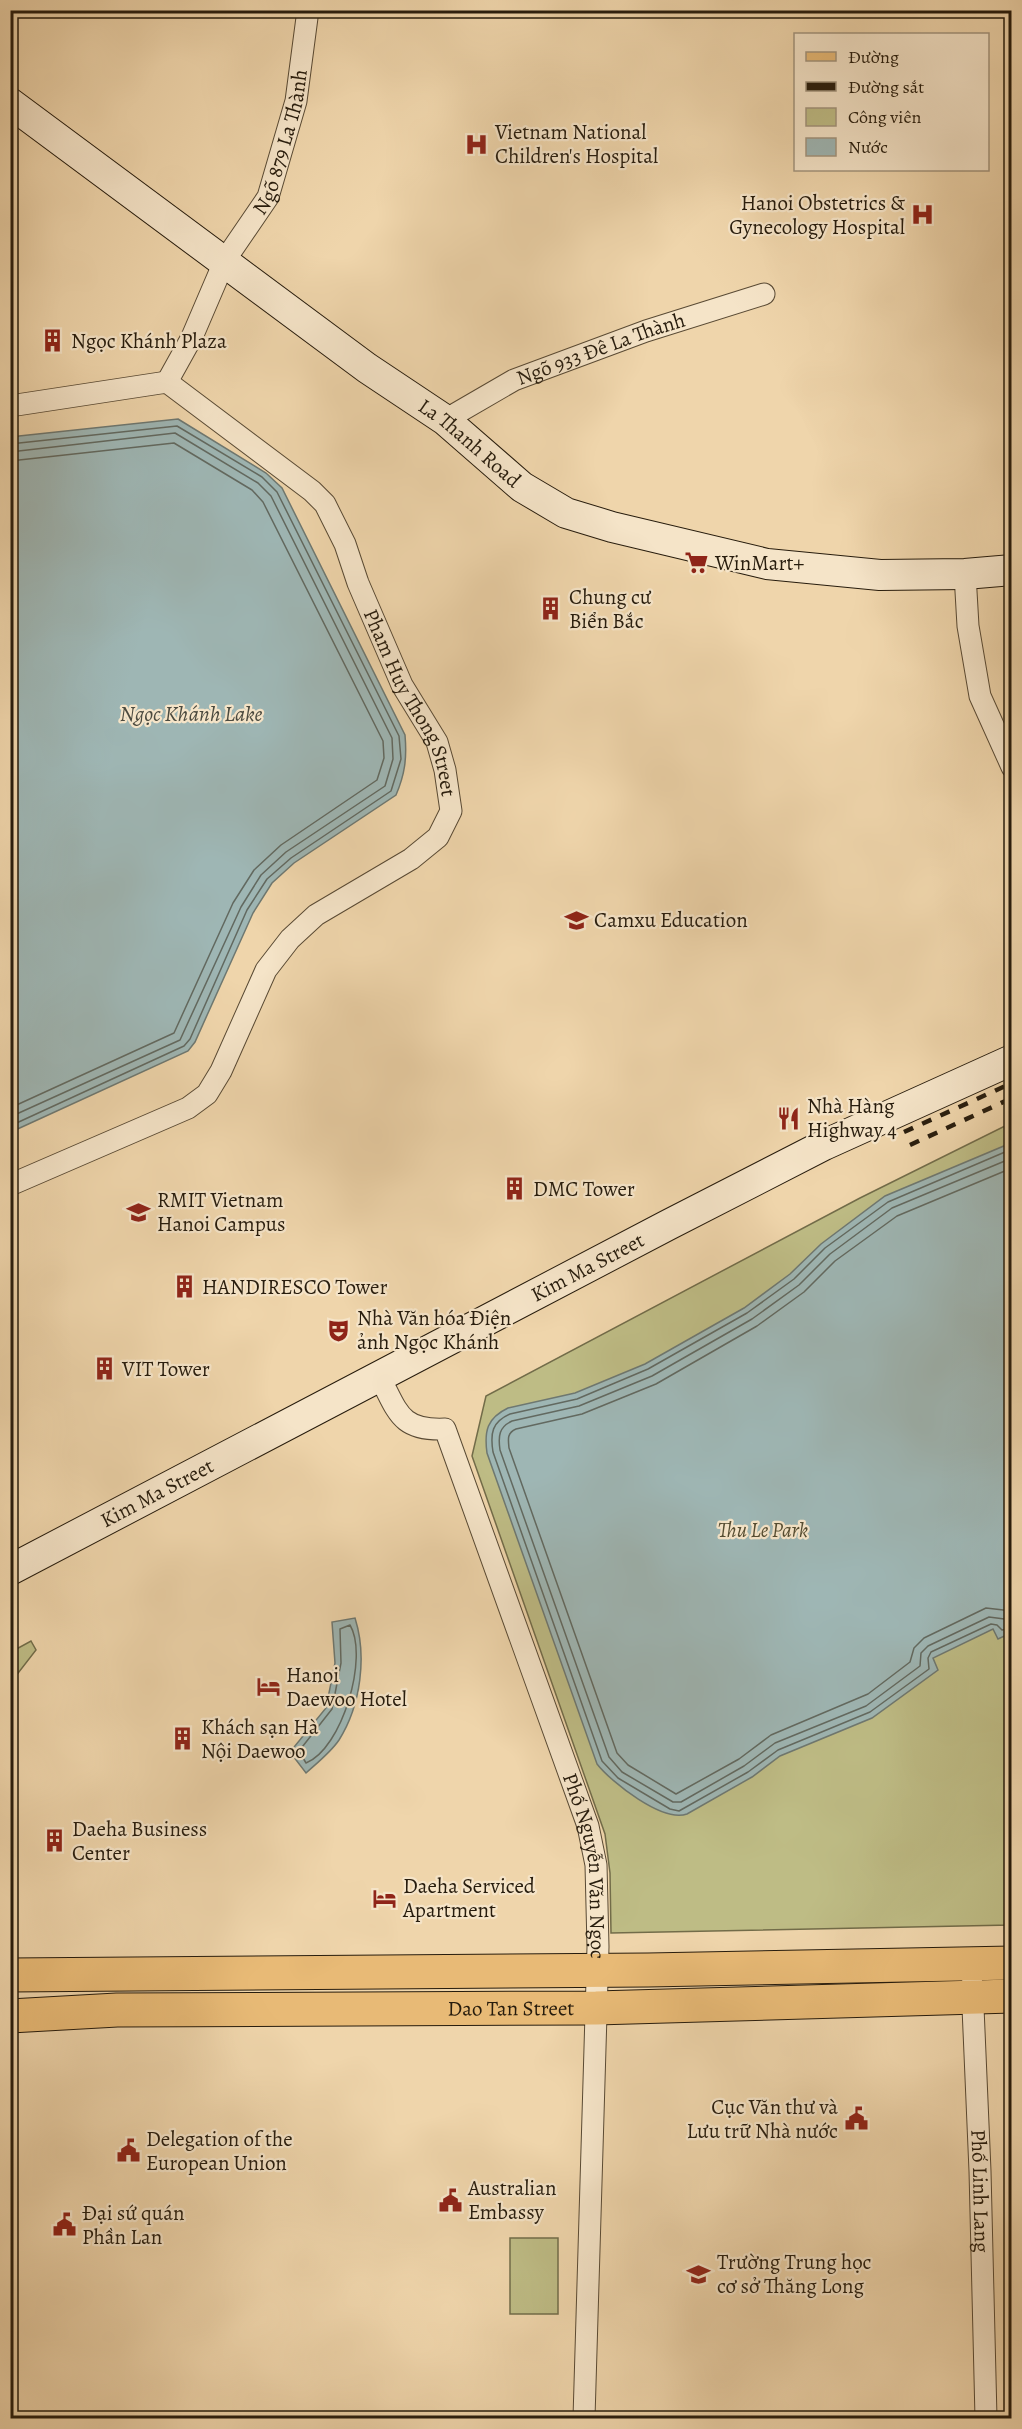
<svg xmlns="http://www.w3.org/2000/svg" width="1022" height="2429" viewBox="0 0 1022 2429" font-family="Alegreya,serif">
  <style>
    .green { fill: #bebc85; stroke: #726c49; stroke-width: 1.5 }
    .water { fill: #9eb6b4; stroke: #6e7871; stroke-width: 1.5 }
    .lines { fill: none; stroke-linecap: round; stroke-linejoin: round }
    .shore { stroke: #626960; stroke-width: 1.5 }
    .street-casing { stroke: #594a34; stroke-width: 23 }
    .secondary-casing { stroke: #271c0d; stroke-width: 32 }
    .primary-casing { stroke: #271c0d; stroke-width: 35 }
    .street { stroke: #f5e4c8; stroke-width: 21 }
    .secondary { stroke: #f5e4c8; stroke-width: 30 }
    .primary { stroke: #e8ba76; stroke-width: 33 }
    .rail { stroke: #271c0d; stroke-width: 4.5; stroke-dasharray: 10 10; stroke-linecap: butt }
    .labels { text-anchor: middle; stroke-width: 4.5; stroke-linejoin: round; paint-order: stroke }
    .poi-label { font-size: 21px; fill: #271c0d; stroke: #f5e4c8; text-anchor: start }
    .street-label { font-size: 21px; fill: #271c0d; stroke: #f5e4c8 }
    .park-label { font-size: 21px; font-style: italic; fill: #544c31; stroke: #f5e4c8 }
    .water-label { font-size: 22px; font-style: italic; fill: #4b4a3f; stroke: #f5e4c8 }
  </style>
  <rect width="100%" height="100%" fill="#efd5ab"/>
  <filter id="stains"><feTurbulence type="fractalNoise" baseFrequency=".00333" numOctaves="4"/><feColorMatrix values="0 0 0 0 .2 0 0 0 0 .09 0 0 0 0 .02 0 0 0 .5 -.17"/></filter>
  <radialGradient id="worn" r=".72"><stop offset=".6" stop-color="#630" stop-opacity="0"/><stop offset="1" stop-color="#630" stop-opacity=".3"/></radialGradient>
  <path class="green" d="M1011,1123V1925L611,1933L610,1873L605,1834L472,1456L486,1396L860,1198Z
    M31,1641L36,1650L15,1677L11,1698V1652Z
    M510,2238H558V2314H510Z"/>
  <path class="water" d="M178,419L266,473L282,488L405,735C407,758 405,774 396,795L294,863L272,883L253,913L195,1042L188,1051L11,1132V439L19,436Z
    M1011,1143V1633L998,1639L993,1629L933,1658L938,1670L872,1718L780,1756L752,1777L687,1814C663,1823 611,1782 597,1764L487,1453C484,1431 487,1418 508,1408L575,1393L645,1364L744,1308L790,1274L821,1244L885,1196Z
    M355,1618C367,1656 361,1705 339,1740C331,1752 317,1763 306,1773L290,1752L326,1708L335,1663L332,1622Z"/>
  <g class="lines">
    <path class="shore" d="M10,444L177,426L262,477L277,492L399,736L401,759L391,791L291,858L267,879L247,910L190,1039L184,1046L10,1126
      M10,452L175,433L258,483L271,496L392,738L393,759L385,786L286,852L261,875L241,907L180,1040L10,1117
      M10,461L174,443L252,490L263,502L383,741L384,758L377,780L281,845L254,870L233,903L174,1033L10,1108
      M1012,1149L888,1202L825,1248L794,1279L747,1313L648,1369L577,1399L510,1414C492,1422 490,1433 493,1452L602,1761L618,1778L670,1809L679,1811L748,1772L778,1750L870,1712L929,1669L928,1658L931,1652L991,1624L997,1625L1002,1630L1012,1628
      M1012,1158L892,1208L830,1254L799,1285L752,1319L652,1376L579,1406L512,1421C499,1427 498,1436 500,1450L609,1757L622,1772L673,1802H681L744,1766L775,1743L866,1706L920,1666L921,1653L928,1646L989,1617L1012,1620
      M1012,1168L897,1216L835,1261L804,1292L757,1326L656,1384L582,1414L516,1429C507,1433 508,1439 509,1448L617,1753L628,1765L676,1794L739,1759L771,1735L868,1694L910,1662L914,1648L924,1638L986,1608L1012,1611
      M350,1625C369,1657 342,1749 306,1763L299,1751L332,1709L341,1663L340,1629Z"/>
    <defs>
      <g id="street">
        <path id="s1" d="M167,382L192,337L225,260L268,197L296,101L308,10"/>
        <path id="s2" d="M10,406L167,382L312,491L325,504L345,544L358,583L402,685L437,742L445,770L451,811L438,837L411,859L316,915L290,939L266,970L221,1071L207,1094L188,1108L10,1185"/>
        <path id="s3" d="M445,420L514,380L646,331L764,294"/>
        <path d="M965,574L968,626L980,696L1012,767"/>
        <path id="s4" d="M379,1376C398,1411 399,1431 445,1429L588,1826L596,1865L598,1947L584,2418"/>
        <path id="s5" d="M972,1984L980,2171L986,2418"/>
      </g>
      <g id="secondary">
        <path id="s6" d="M10,103L367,368L445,420L522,487L566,513L612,527L767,564L880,575L965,574L1012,570"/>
        <path id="s7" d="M10,1570L668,1225L824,1145L1012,1060"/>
      </g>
      <g id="primary">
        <path d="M10,1975L648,1970L1012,1963"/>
        <path id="s8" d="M10,2016L117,2010L596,2008L1012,1996"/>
      </g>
    </defs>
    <use href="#street" class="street-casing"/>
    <use href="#secondary" class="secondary-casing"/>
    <use href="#primary" class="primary-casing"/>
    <use href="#street" class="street"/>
    <use href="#secondary" class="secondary"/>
    <use href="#primary" class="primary"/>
    <path class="rail" d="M904,1132L1012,1083
      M910,1145L1012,1098"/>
  </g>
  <defs>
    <symbol id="hospital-bare" viewBox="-9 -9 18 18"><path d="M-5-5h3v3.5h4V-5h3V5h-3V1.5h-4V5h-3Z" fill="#8f2418" stroke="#f5e4c8" stroke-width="2.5" paint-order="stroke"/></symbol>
    <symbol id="building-bare" viewBox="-9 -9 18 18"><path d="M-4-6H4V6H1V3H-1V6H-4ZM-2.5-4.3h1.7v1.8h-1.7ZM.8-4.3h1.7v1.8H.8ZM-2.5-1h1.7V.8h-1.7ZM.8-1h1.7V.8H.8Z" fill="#8f2418" stroke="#f5e4c8" stroke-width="2.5" paint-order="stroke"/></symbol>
    <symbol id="supermarket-bare" viewBox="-9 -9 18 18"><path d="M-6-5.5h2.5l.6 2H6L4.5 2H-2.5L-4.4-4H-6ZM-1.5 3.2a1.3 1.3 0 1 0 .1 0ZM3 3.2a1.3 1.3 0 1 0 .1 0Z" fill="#8f2418" stroke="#f5e4c8" stroke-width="2.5" paint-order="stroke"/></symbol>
    <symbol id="school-bare" viewBox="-9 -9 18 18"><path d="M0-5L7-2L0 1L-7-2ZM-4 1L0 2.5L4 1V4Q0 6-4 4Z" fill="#8f2418" stroke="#f5e4c8" stroke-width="2.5" paint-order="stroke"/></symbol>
    <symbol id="restaurant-bare" viewBox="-9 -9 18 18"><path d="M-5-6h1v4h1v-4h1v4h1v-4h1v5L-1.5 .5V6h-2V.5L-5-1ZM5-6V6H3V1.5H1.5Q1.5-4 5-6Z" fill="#8f2418" stroke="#f5e4c8" stroke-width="2.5" paint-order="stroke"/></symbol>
    <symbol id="university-bare" viewBox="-9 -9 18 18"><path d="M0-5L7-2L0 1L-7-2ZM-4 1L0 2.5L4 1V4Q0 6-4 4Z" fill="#8f2418" stroke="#f5e4c8" stroke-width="2.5" paint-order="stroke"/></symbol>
    <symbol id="theatre-bare" viewBox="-9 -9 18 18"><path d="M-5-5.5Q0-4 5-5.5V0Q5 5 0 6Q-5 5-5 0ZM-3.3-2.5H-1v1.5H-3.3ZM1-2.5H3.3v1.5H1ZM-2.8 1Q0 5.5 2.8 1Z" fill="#8f2418" stroke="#f5e4c8" stroke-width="2.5" paint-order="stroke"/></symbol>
    <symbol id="hotel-bare" viewBox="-9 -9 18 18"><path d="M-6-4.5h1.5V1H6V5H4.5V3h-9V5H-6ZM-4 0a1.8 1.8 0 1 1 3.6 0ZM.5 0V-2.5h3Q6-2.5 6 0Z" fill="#8f2418" stroke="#f5e4c8" stroke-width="2.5" paint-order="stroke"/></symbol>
    <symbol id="civic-bare" viewBox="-9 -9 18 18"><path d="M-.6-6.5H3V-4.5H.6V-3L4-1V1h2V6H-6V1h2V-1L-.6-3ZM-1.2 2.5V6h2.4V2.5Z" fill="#8f2418" stroke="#f5e4c8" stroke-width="2.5" paint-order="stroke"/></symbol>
  </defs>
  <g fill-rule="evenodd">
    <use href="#hospital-bare" x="460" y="128" width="33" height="33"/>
    <use href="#hospital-bare" x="906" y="198" width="33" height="33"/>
    <use href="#building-bare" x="36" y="324" width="33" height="33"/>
    <use href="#supermarket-bare" x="680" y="546" width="33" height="33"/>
    <use href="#building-bare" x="534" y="592" width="33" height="33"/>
    <use href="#school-bare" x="560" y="904" width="33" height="33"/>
    <use href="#restaurant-bare" x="772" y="1102" width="33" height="33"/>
    <use href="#building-bare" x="498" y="1172" width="33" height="33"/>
    <use href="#university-bare" x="122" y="1196" width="33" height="33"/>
    <use href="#building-bare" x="168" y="1270" width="33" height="33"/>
    <use href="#theatre-bare" x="322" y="1314" width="33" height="33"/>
    <use href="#building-bare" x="88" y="1352" width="33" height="33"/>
    <use href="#hotel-bare" x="252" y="1670" width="33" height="33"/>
    <use href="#building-bare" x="166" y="1722" width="33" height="33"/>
    <use href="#building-bare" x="38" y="1824" width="33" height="33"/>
    <use href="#hotel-bare" x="368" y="1882" width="33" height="33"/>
    <use href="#civic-bare" x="840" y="2102" width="33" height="33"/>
    <use href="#civic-bare" x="112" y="2134" width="33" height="33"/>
    <use href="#civic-bare" x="434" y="2184" width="33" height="33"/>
    <use href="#civic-bare" x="48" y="2208" width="33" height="33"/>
    <use href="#school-bare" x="682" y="2258" width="33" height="33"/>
  </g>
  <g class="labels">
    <g class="poi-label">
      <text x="495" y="139">Vietnam National<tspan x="495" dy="24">Children's Hospital</tspan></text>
      <text x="905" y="210" text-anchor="end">Hanoi Obstetrics &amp;<tspan x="905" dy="24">Gynecology Hospital</tspan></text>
      <text x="71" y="348">Ngọc Khánh Plaza</text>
      <text x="715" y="570">WinMart+</text>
      <text x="569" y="604">Chung cư<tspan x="569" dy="24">Biển Bắc</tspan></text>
      <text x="594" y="927">Camxu Education</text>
      <text x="807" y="1113">Nhà Hàng<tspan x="807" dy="24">Highway 4</tspan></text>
      <text x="533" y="1196">DMC Tower</text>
      <text x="157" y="1207">RMIT Vietnam<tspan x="157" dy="24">Hanoi Campus</tspan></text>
      <text x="202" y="1294">HANDIRESCO Tower</text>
      <text x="357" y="1325">Nhà Văn hóa Điện<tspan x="357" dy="24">ảnh Ngọc Khánh</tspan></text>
      <text x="122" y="1376">VIT Tower</text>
      <text x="286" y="1682">Hanoi<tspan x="286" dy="24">Daewoo Hotel</tspan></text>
      <text x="201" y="1734">Khách sạn Hà<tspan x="201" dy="24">Nội Daewoo</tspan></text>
      <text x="72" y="1836">Daeha Business<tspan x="72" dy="24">Center</tspan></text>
      <text x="403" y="1893">Daeha Serviced<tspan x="403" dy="24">Apartment</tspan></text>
      <text x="838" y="2114" text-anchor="end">Cục Văn thư và<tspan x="838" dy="24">Lưu trữ Nhà nước</tspan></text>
      <text x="146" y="2146">Delegation of the<tspan x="146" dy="24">European Union</tspan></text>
      <text x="468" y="2195">Australian<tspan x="468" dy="24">Embassy</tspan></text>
      <text x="82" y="2220">Đại sứ quán<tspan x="82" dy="24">Phần Lan</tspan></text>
      <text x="717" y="2269">Trường Trung học<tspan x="717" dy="24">cơ sở Thăng Long</tspan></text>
    </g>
    <g class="street-label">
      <text dy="7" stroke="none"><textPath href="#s1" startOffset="268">Ngõ 879 La Thành</textPath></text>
      <text dy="7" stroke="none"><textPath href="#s3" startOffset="172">Ngõ 933 Đê La Thành</textPath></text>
      <text dy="7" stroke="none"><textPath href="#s6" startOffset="572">La Thanh Road</textPath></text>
      <text dy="7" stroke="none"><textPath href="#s2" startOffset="576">Pham Huy Thong Street</textPath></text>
      <text dy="7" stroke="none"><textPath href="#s7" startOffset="652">Kim Ma Street</textPath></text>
      <text dy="7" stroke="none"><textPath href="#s7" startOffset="166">Kim Ma Street</textPath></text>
      <text dy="7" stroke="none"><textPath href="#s4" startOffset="554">Phố Nguyễn Văn Ngọc</textPath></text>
      <text dy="7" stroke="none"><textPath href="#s8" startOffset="501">Dao Tan Street</textPath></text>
      <text dy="7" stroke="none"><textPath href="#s5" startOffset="207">Phố Linh Lang</textPath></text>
    </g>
    <g class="park-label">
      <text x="763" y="1537">Thu Le Park</text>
    </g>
    <g class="water-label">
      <text x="191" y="721">Ngọc Khánh Lake</text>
    </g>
  </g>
  <rect width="1022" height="2429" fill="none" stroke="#efd5ab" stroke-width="36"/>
  <rect x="12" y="12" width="998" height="2405" fill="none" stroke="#271c0d" stroke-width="3"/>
  <rect x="18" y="18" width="986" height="2393" fill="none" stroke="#271c0d" stroke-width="1.5"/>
  <rect x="794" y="33" width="195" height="138" fill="#f5e4c8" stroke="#a3947d" stroke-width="1.5"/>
  <rect x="806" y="52" width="30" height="9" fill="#e8ba76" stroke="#a3947d" stroke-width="1.5"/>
  <text x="848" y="63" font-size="18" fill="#271c0d">Đường</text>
  <rect x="806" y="82" width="30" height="9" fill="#271c0d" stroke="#a3947d" stroke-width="1.5"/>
  <text x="848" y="93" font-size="18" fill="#271c0d">Đường sắt</text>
  <rect x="806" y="108" width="30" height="18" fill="#bebc85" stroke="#a3947d" stroke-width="1.5"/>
  <text x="848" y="123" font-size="18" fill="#271c0d">Công viên</text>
  <rect x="806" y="138" width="30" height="18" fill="#9eb6b4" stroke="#a3947d" stroke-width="1.5"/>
  <text x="848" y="153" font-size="18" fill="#271c0d">Nước</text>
  <rect width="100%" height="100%" filter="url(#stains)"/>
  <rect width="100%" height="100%" fill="url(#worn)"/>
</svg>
